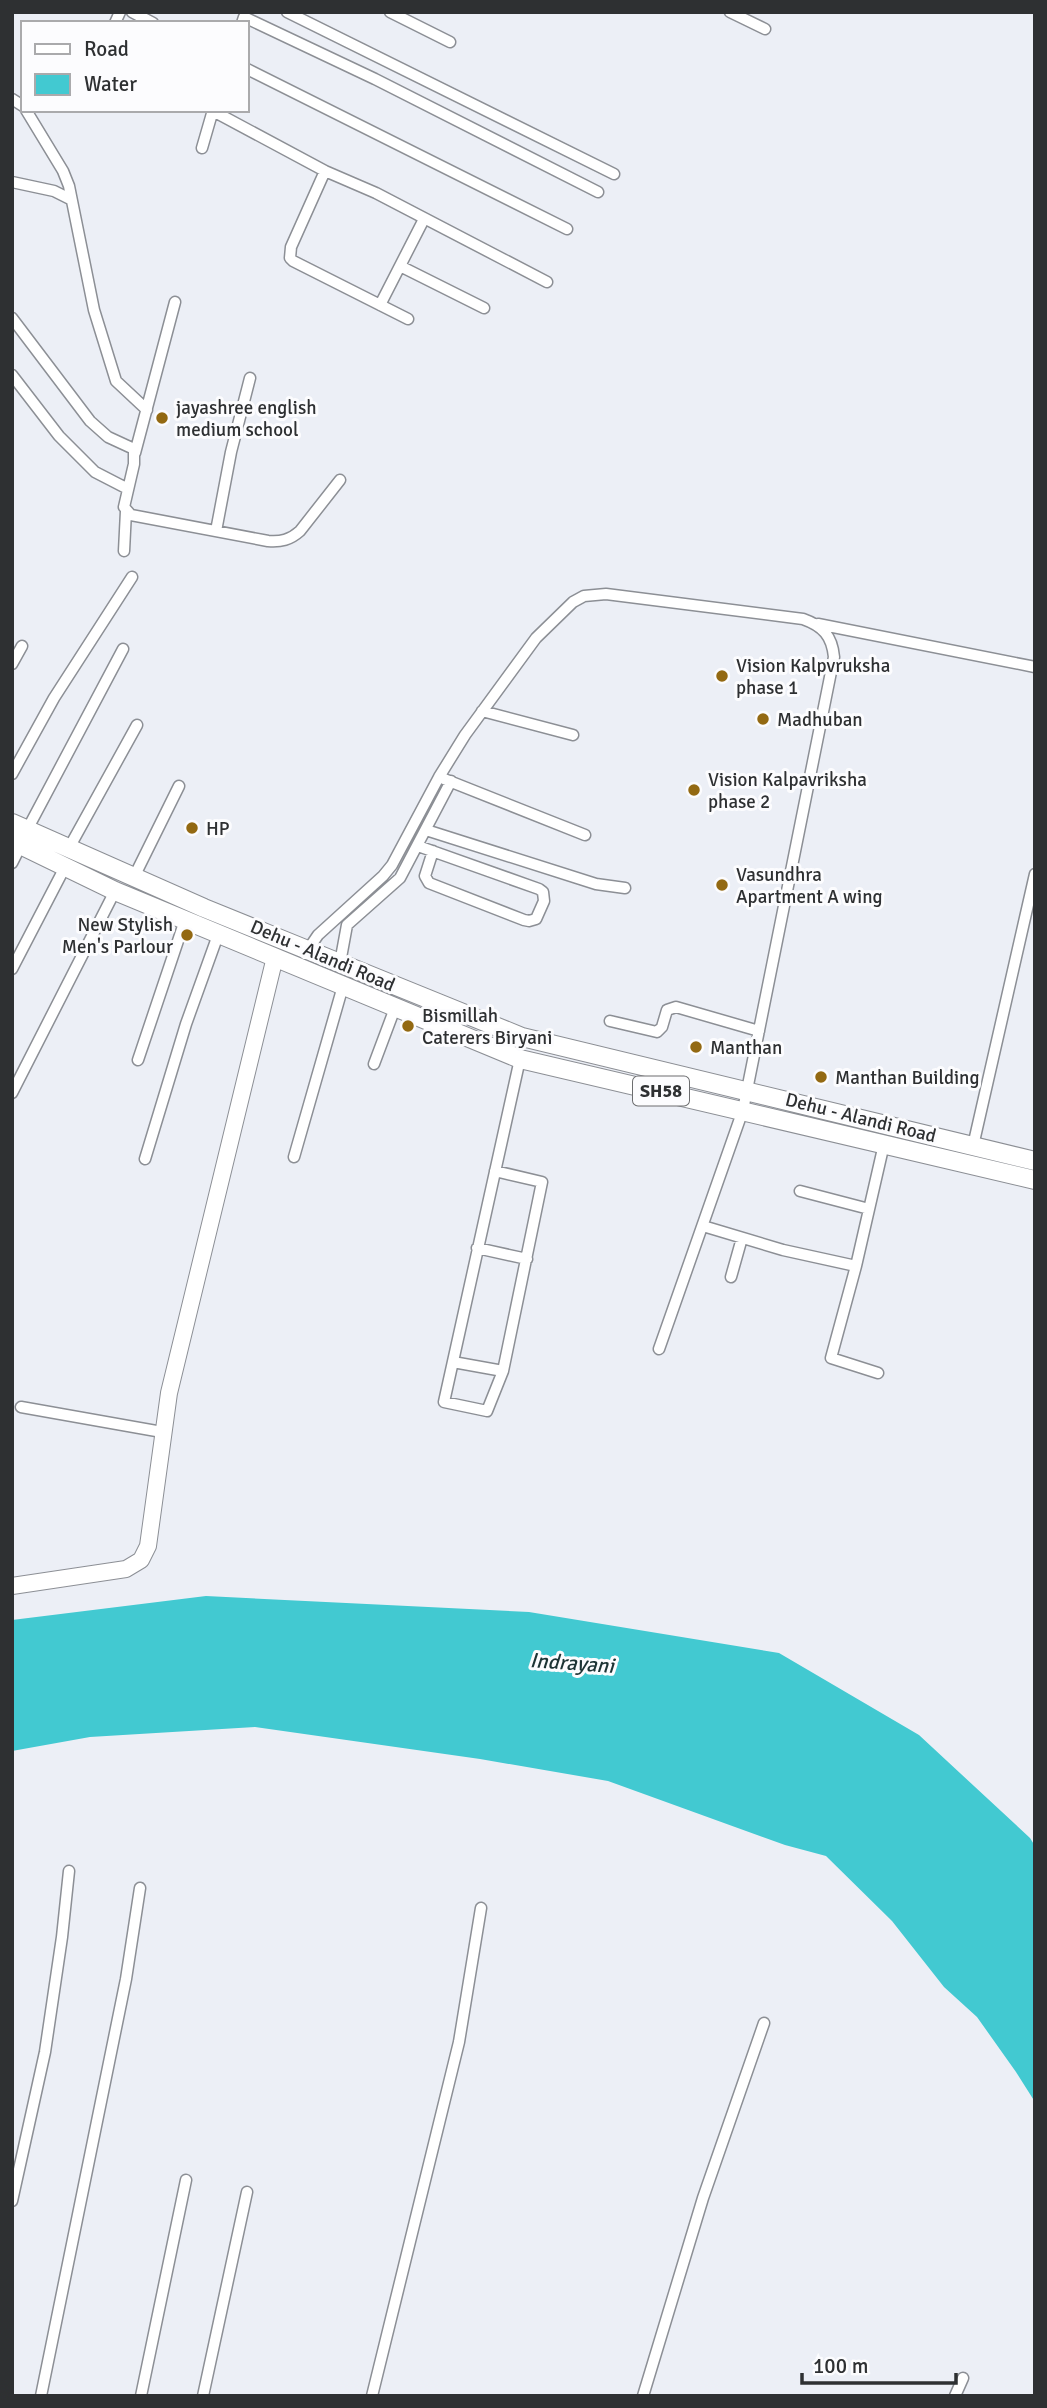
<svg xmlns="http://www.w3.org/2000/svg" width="1047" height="2408" viewBox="0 0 1047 2408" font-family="Signika,sans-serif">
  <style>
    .water { fill: #42c9d1 }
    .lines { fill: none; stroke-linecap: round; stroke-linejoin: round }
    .street-casing { stroke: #8c8f95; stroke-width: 13 }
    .secondary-casing { stroke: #8c8f95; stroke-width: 18 }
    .primary-casing { stroke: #8c8f95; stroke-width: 20 }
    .street { stroke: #fff; stroke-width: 10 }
    .secondary { stroke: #fff; stroke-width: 16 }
    .primary { stroke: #fff; stroke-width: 18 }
    .poi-dot { fill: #936912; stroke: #fcfcfe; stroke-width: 2.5 }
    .labels { text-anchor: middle; stroke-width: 6; stroke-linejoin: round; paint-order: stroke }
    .shield { fill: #fcfcfe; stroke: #6c6d6f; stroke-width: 2 }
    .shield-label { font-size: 18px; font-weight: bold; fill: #2e3032 }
    .poi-label { font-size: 19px; fill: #2e3032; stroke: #fcfcfe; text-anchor: start }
    .street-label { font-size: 19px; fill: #2e3032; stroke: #fcfcfe }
    .water-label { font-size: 21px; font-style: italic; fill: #1d3435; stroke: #fcfcfe }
  </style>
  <rect width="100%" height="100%" fill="#eceff6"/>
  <path class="water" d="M206,1596L529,1612L779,1653L919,1735L1030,1838L1035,1846V2102L1016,2072L977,2017L944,1987L892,1921L826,1856L785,1845L608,1781L480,1759L255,1727L90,1737L12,1751V1620Z"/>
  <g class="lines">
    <defs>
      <path id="street" d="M132,12L153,23
        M287,12L614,174
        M390,12L450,42
        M730,12L765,29
        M115,23L120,12
        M242,23L244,17L375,79L598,192
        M247,69L567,229
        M12,99L23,106
        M26,110L63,171L69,186L94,310L116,381L147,410
        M213,111L325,171L376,193L547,282
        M202,148L213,110
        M325,171L291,247L290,258L293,261L408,319
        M12,182L54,191L70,199
        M400,266L484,308
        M380,305L424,219
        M12,318L90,421L108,437L134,449V464L124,507L131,515L268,541C281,542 290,540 300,531L340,480
        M12,375L59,436L95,472L128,489
        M135,453L175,302
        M216,531L231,452L250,378
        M124,551L126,511
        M818,624L1035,667
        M12,664L22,646
        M482,711L573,735
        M12,774L54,698L132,577
        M444,779L585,835
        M27,830L123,649
        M426,830L596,884L625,888
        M418,846L539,889L543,892L544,901L536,919L529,921L524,920L429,883L425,876L433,851
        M69,848L137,725
        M12,863L21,845
        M134,877L179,786
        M305,954L318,935L383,876L392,865L439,777L465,735L536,638L573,602L584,596L606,594L803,619C823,626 832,636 834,657L743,1110L659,1349
        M340,963L347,925L400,878L451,781
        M12,969L65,867
        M610,1021L657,1032L662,1027L667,1010L676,1007L759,1031
        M138,1060L185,920
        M374,1064L395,1008
        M12,1093L115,891
        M973,1146L1035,874
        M294,1157L343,986
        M145,1159L186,1024L218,935
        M495,1171L542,1182L503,1371L487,1411L444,1402L520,1059
        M800,1191L869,1209
        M703,1226L783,1250L856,1266
        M477,1248L527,1259
        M731,1277L742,1238
        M453,1362L503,1371
        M878,1373L831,1358L856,1266L884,1144
        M21,1407L162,1432
        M12,2201L45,2052L62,1937L69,1871
        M41,2396L126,1979L140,1888
        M141,2396L186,2180
        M203,2396L247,2192
        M372,2396L459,2042L481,1908
        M643,2396L703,2198L764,2023
        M955,2396L963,2378"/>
      <path id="secondary" d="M12,1586L126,1569L141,1560L148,1546L169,1393L275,957"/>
      <path id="primary" d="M12,823L204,908L522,1037L1035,1161
        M12,841L115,891L520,1059L1035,1180"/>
    </defs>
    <use href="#street" class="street-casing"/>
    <use href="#secondary" class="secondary-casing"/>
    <use href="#primary" class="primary-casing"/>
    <use href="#street" class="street"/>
    <use href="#secondary" class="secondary"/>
    <use href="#primary" class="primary"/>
  </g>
  <g class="poi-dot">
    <circle cx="162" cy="418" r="7"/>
    <circle cx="722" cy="676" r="7"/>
    <circle cx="763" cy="719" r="7"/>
    <circle cx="694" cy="790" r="7"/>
    <circle cx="192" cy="828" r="7"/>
    <circle cx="722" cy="885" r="7"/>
    <circle cx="187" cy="935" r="7"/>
    <circle cx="408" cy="1026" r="7"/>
    <circle cx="696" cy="1047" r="7"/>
    <circle cx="821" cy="1077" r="7"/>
  </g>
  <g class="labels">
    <rect class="shield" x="633" y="1076.5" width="56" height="29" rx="5"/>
    <g class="shield-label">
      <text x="661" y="1097">SH58</text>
    </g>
    <g class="poi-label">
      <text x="176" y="414">jayashree english<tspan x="176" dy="22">medium school</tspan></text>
      <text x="736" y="672">Vision Kalpvruksha<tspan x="736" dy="22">phase 1</tspan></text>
      <text x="777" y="726">Madhuban</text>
      <text x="708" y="786">Vision Kalpavriksha<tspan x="708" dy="22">phase 2</tspan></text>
      <text x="206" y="835">HP</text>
      <text x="736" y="881">Vasundhra<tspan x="736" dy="22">Apartment A wing</tspan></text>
      <text x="173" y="931" text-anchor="end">New Stylish<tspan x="173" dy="22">Men's Parlour</tspan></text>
      <text x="422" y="1022">Bismillah<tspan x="422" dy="22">Caterers Biryani</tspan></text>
      <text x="710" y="1054">Manthan</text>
      <text x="835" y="1084">Manthan Building</text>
    </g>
    <g class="street-label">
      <text transform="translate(323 955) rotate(23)" y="7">Dehu - Alandi Road</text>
      <text transform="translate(861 1117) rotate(14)" y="7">Dehu - Alandi Road</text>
    </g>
    <g class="water-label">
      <text transform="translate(572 1663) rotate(4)" y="7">Indrayani</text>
    </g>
  </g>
  <rect width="1047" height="2408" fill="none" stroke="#2e3032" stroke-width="28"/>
  <rect x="21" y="21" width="228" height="91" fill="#fcfcfe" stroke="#aaaaac" stroke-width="2"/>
  <rect x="35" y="44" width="35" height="10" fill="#ffffff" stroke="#aaaaac" stroke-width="2"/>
  <text x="84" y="56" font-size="21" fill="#2e3032">Road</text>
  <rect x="35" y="74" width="35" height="21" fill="#42c9d1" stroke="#aaaaac" stroke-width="2"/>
  <text x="84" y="91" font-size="21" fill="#2e3032">Water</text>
  <path d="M802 2373v10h154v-10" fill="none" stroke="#2e3032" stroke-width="3.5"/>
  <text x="813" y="2373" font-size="21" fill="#2e3032" stroke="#fcfcfe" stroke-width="5" paint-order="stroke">100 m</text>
</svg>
